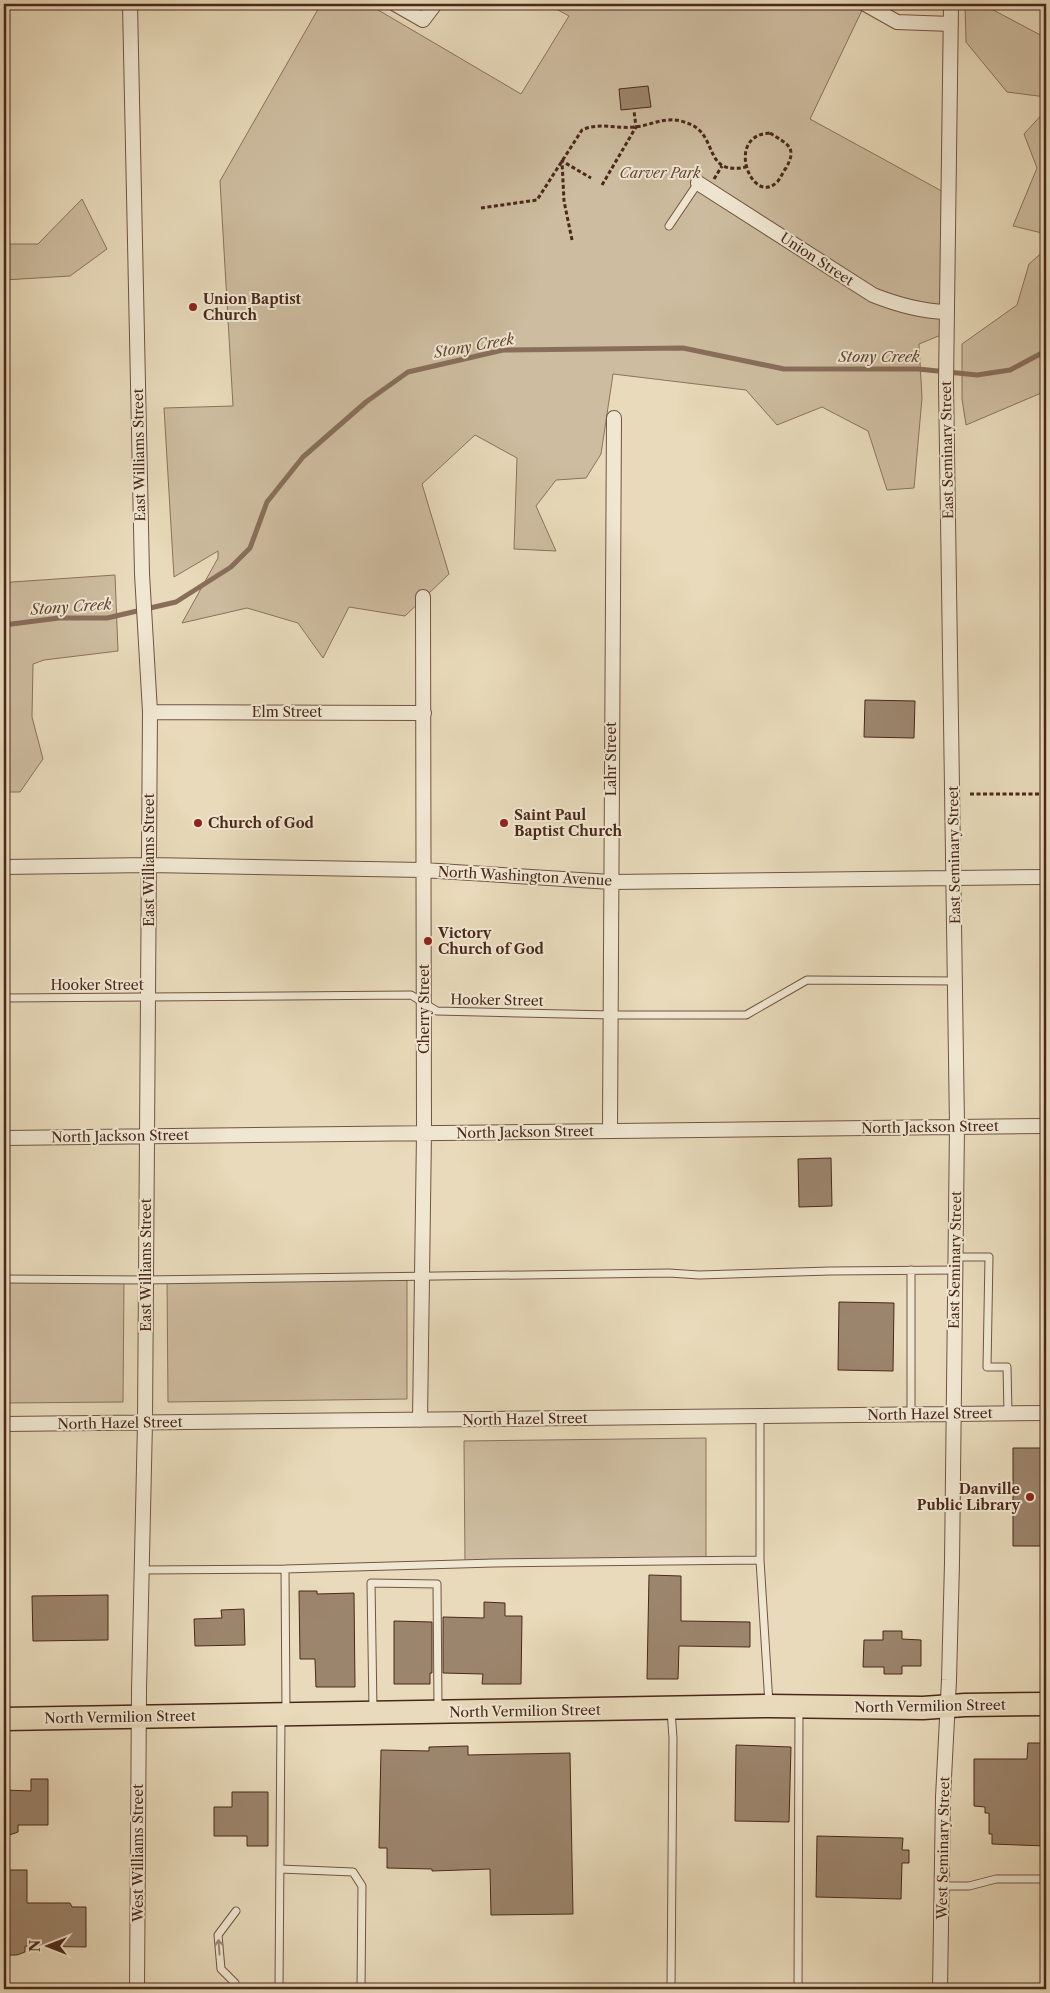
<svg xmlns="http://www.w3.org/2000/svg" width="1050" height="1993" viewBox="0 0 1050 1993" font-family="'Libre Caslon Text',serif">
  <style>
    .green { fill: #cdbc9f; stroke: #8c725c }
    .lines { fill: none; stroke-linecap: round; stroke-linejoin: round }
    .stream { stroke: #886e5a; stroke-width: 5 }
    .building { fill: #9c856d; stroke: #4a281a }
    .lane-casing { stroke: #725442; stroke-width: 9 }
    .street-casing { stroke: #725442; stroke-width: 16 }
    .primary-casing { stroke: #4a281a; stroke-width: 25 }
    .path { stroke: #4a281a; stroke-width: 3; stroke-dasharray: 4 2.5; stroke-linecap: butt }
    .lane { stroke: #f0e7d2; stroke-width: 7 }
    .street { stroke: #f0e7d2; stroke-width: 14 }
    .primary { stroke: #e8daba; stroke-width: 22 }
    .rail { stroke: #4a281a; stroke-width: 4; stroke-dasharray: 9 9; stroke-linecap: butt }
    .oneway { stroke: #9d8876 }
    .poi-dot { fill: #8f2418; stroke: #f0e7d2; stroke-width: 2 }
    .labels { text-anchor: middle; stroke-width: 4; stroke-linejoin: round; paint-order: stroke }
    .park-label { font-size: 14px; font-style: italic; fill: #644635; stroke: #f0e7d2 }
    .street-label { font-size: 14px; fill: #4a281a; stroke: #f0e7d2 }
    .poi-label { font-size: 14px; font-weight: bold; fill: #4a281a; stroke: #f0e7d2; text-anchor: start }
    .water-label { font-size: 15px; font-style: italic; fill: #644534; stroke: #f0e7d2 }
  </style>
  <rect width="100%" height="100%" fill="#e8daba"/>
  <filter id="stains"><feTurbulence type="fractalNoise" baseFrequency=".004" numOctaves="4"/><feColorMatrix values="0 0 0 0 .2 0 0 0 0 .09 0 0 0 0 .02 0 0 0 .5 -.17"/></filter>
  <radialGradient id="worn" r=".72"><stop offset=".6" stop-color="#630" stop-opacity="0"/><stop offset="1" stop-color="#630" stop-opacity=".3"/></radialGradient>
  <path class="green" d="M321,4H368L521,94L569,16L547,4H865L810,119L949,195L946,333L919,344L922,398L914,488L887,490L868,431L822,407L777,425L746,390L613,374L601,454L586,478L556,480L536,506L556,551L514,549L517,458L475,435L422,484L449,574L405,616L349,607L323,658L298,623L247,608L182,623L218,558V551L174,577L164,408L233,406L220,181Z
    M965,4H982L1046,38V97L1007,92L966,42Z
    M1046,110V234L1013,226L1037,168L1024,134Z
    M82,199L107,249L70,276L4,280V244H38Z
    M1046,249V391L966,425L962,399V344L1017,305L1029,264Z
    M115,575L118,651L44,660L33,664L32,717L43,759L20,792H4V584L12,582Z
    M407,1277V1399L168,1402L167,1279Z
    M4,1279L124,1280L123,1402L4,1403Z
    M706,1438V1561L465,1564L464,1441Z"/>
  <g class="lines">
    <path class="stream" d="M4,625L59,618H107L176,602L231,567L250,548L267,502L303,457L366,402L408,372L503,350L683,348L784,369H918L977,375L1010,370L1042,353L1046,349"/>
  </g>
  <path class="building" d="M648,86L651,107L621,110L619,89Z
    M865,700L915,701L914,738L864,737Z
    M831,1158L832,1206L799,1207L798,1159Z
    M839,1302L894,1303L893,1371L838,1370Z
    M1013,1448H1046V1546H1013Z
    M649,1575L681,1576V1621L750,1622V1647L679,1646L678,1679H647Z
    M299,1591H317V1594L354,1593L355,1687H316L315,1659H300Z
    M108,1595V1640L33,1641L32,1596Z
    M484,1602L505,1603V1616H522L521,1684H482L483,1674L443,1673V1617L484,1618Z
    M244,1609L245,1645L195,1646L194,1619L222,1618L221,1610Z
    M394,1621L432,1622V1673H430V1684H394Z
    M883,1631H902V1639L921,1640V1666H902V1674H884V1667H863L864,1640H883Z
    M1028,1743H1046V1846L992,1844V1834H989V1813H985V1807L974,1806V1759H1027Z
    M736,1745L791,1747L789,1822L735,1821Z
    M468,1746V1755L570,1753L573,1914L491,1915L490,1869L432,1871V1869L387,1868V1848H379L381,1750L429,1751V1747Z
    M31,1779H48V1825H18V1832L4,1837V1790L31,1791Z
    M232,1792H268V1846H247V1836H214V1807H232Z
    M817,1836L903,1838L902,1850H909V1863H902L901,1899L816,1897Z
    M4,1870H27V1903H70L72,1907H86V1947L25,1946V1952L17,1955H4Z"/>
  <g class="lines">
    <defs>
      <path id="lane" d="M669,226L698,183
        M4,998L411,995L437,1011L611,1015H746L807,980L956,981
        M956,1257H989L987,1367H1007L1008,1414
        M911,1270V1414
        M4,1279L145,1280L669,1273L699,1275L830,1271L955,1270
        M760,1416V1560L769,1704
        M1045,1559L1046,1557
        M285,1569L494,1563L760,1560
        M142,1570L285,1569L286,1712
        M373,1710L371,1583L437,1584L438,1708
        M671,1710L673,1738L671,1989
        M280,1869L353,1872L362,1886L361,1989
        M943,1886H969L996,1879H1046
        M235,1983L221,1969L218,1935L236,1911
        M279,1989L281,1717
        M798,1989L799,1708"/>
      <path id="street" d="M130,4L142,574L150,712L145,1422L139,1691L137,1989
        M395,4L423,20L435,4
        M865,4L897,22L951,24
        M698,183L873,295C898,305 920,311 946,312
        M150,712L424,713
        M4,867L150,865L423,870L611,882L1046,877
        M610,1130L614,418
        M4,1138L1046,1126
        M420,1420L424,1133L423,597
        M4,1424L1046,1413
        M940,1989L943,1797L949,1680L952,1563L957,1126L946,383L951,4"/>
      <path id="primary" d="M4,1719L769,1706L923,1708L965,1705L1046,1704"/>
    </defs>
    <use href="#lane" class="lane-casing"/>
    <use href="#street" class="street-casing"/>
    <use href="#primary" class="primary-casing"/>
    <path class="path" d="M770,133C787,144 798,147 786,168C783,172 781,177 778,181C753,209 723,135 770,133Z
      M714,179L722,166
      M602,185L636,127L634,111
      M481,208L537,200L582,130C599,122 617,129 635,127C647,126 658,120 669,120C677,119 685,122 692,125C718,138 704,176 746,167
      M572,240L564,201L562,161L591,178
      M970,794H1046"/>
    <use href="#lane" class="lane"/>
    <use href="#street" class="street"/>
    <use href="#primary" class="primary"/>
    <path class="rail" d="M1030,4L1046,12"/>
  </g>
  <defs><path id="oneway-shaft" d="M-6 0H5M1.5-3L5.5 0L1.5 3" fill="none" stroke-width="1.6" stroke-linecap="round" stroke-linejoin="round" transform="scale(1.25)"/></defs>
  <use class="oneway" href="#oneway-shaft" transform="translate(219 1947) rotate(-94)"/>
  <g class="poi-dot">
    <circle cx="193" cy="307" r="5"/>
    <circle cx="198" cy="823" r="5"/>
    <circle cx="504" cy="823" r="5"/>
    <circle cx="428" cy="941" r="5"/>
    <circle cx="1030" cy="1497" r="5"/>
  </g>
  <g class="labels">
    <g class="park-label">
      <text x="660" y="178">Carver Park</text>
    </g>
    <g class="street-label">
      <text transform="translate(817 259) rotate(33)" y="5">Union Street</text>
      <text transform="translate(947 450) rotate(-91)" y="5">East Seminary Street</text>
      <text transform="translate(139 455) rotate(-91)" y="5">East Williams Street</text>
      <text x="287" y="717">Elm Street</text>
      <text transform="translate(611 759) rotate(-90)" y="5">Lahr Street</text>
      <text transform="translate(954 855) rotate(-91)" y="5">East Seminary Street</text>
      <text transform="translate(149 860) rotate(-90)" y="5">East Williams Street</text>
      <text transform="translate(525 876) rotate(3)" y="5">North Washington Avenue</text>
      <text x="97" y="990">Hooker Street</text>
      <text transform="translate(497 1000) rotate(1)" y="5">Hooker Street</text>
      <text transform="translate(424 1009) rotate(-90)" y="5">Cherry Street</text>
      <text transform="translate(930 1127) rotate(-1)" y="5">North Jackson Street</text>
      <text transform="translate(525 1132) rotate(-1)" y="5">North Jackson Street</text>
      <text transform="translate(120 1136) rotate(-1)" y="5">North Jackson Street</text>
      <text transform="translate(955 1260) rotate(-89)" y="5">East Seminary Street</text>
      <text transform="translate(146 1265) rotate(-90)" y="5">East Williams Street</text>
      <text transform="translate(930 1414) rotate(-1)" y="5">North Hazel Street</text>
      <text transform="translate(525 1419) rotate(-1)" y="5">North Hazel Street</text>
      <text transform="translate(120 1423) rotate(-1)" y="5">North Hazel Street</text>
      <text transform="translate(930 1706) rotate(-1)" y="5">North Vermilion Street</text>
      <text transform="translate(525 1711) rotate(-1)" y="5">North Vermilion Street</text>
      <text transform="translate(120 1717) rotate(-1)" y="5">North Vermilion Street</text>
      <text transform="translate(943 1848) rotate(-89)" y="5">West Seminary Street</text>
      <text transform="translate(138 1853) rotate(-90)" y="5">West Williams Street</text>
    </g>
    <g class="poi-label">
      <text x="203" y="304">Union Baptist<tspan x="203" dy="16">Church</tspan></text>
      <text x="514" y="820">Saint Paul<tspan x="514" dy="16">Baptist Church</tspan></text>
      <text x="208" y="828">Church of God</text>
      <text x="438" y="938">Victory<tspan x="438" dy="16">Church of God</tspan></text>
      <text x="1020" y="1494" text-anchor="end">Danville<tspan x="1020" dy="16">Public Library</tspan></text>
    </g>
    <g class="water-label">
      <text transform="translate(474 346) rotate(-10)" y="5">Stony Creek</text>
      <text x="879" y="362">Stony Creek</text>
      <text transform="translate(71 607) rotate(-4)" y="5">Stony Creek</text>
    </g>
  </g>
  <rect width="1050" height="1993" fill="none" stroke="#e8daba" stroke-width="20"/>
  <rect x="5" y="5" width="1040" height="1983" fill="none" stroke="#4a281a" stroke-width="2.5"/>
  <rect x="10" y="10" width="1030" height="1973" fill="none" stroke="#4a281a"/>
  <g transform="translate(48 1946) rotate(270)" stroke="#f0e7d2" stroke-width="4" paint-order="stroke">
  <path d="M0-4L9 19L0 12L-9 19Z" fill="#4a281a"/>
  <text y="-8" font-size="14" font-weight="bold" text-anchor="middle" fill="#4a281a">N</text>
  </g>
  <rect width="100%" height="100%" filter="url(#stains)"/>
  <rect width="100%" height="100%" fill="url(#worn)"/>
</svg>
